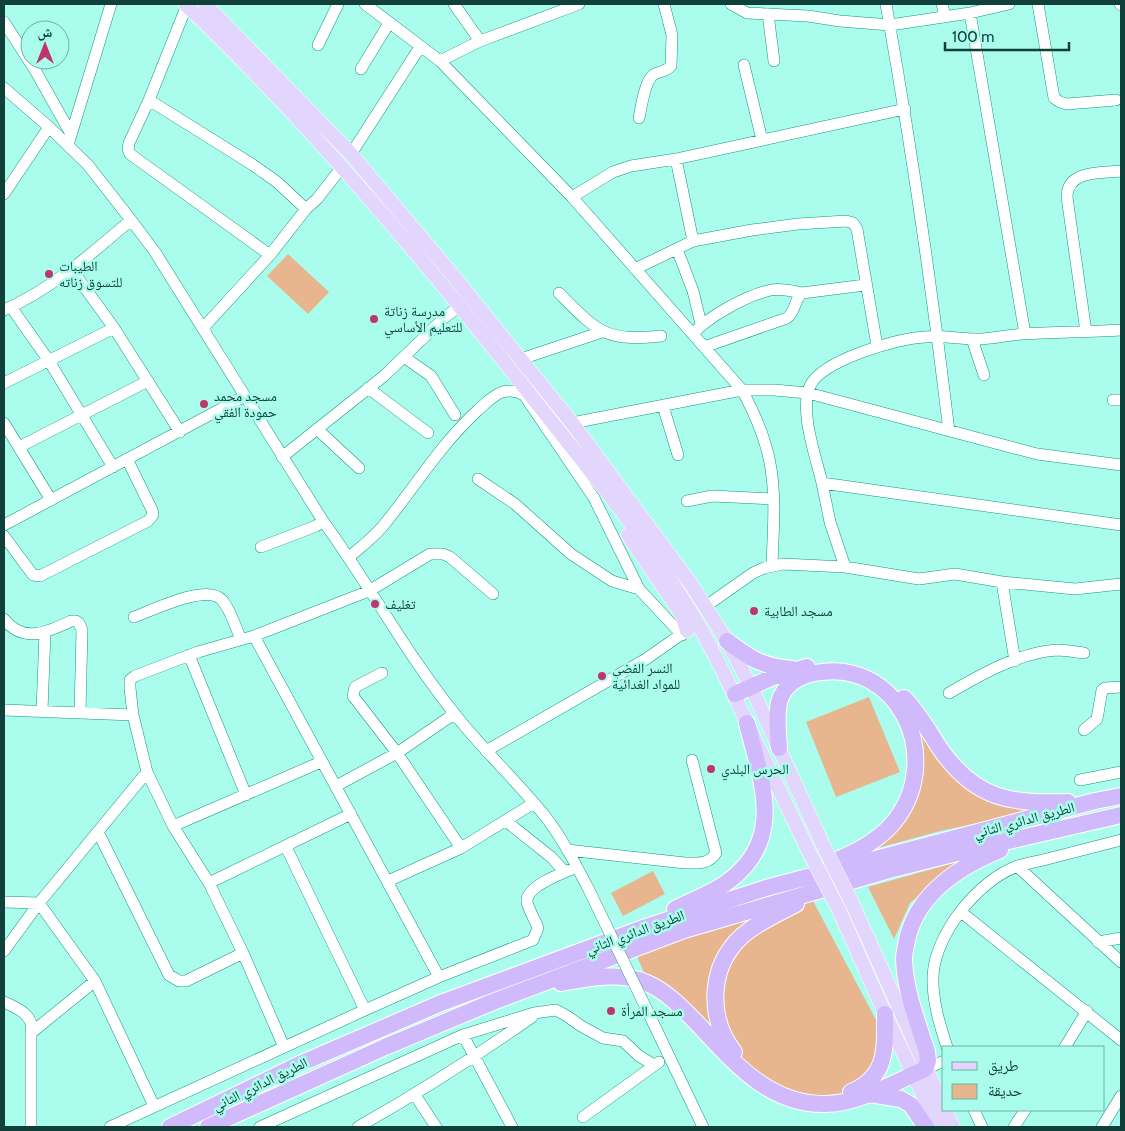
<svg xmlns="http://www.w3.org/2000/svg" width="1125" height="1131" viewBox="0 0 1125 1131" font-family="Cabin,'Noto Naskh Arabic',sans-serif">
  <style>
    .green { fill: #e7b68f }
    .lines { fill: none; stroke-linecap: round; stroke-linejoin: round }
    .minor-casing { stroke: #139583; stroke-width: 12 }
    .major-casing { stroke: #fff; stroke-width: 15 }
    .highway-casing { stroke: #fff; stroke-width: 18 }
    .minor { stroke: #fff; stroke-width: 11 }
    .major { stroke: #e3d6fd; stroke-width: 14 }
    .highway { stroke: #d0bafc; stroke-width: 16 }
    .minor-bridge-casing { stroke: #139583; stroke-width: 12; stroke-linecap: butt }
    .major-bridge-casing { stroke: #fff; stroke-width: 15; stroke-linecap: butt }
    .minor-bridge { stroke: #fff; stroke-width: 11 }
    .major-bridge { stroke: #e3d6fd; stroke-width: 14 }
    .poi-dot { fill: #bf356e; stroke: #aafdec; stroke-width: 2 }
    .labels { text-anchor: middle; stroke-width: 5; stroke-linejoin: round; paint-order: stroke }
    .poi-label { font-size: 14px; fill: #104039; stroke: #aafdec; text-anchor: start }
    .street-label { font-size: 14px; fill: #104039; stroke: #aafdec }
  </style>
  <rect width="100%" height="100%" fill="#aafdec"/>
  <path class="green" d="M288,254L329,292L308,314L267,276Z
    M893,692L973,784L1064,805L940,831L845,857L897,819L916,757Z
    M869,697L900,772L836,797L806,722Z
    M964,860L910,903L894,939L868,887Z
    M653,871L665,894L623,916L611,893Z
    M812,899L885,1037L883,1060L844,1094L810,1096L794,1092L759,1075L649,984L636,954L638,946Z"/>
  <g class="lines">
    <defs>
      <path id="minor" d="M365,4L440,61L572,197L742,390C755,414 767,442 771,469C776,501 773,534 772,566
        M454,4L480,41
        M731,4L747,13L808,16L840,21L890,25L970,13L1009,4
        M886,4C911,145 932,288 949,431
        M942,4L945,17
        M1038,4L1054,98L1060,102L1067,104L1116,100
        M1120,4L1121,5
        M187,5L149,100L129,143L128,149L130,154L270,255
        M970,13L1025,334
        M768,14L774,61
        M4,22L35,70L71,134
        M318,45L338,4
        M440,61L480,41L579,4
        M744,65L762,140
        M361,69L389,23
        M4,88L49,127L88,165L131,220L155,252L323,521C369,584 405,652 454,713C482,749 516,780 545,816C562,838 575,863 588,888
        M149,100L253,165L277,182L306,209
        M639,118C641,108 645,81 653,75C659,71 666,72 671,66L672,35L664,4
        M68,145L111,4
        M351,154L420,47
        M676,159L693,241
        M4,194L49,127
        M572,197L613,172L631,166L676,159L905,109
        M677,249L693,291L701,324
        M635,269L693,241L752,230L798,224L846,221L853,223L857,229L877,346
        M72,270L114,328L180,432
        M559,293C597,331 604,342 661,336
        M11,307L49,361L113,467
        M4,310C52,289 91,254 131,220
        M203,328L270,255L306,209L317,199L342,167
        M1121,330C1089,332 1056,332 1023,334C1009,335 995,338 982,339C963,340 944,335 925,337C898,338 822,360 810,386C799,411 816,457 822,483L1121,525
        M1086,332L1067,197C1067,170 1101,173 1121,171
        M693,334C708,316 748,295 771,290C781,288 793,291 802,293
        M972,339L984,375
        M704,347L787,318C796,311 794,300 802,293L865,285
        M404,357L431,376L455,415
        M521,359L602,332
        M4,383L114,328
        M368,388L428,433
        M1113,400H1121
        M663,406L678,455
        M4,423L51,500
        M572,423L742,390H774L808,393L1037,454L1121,465
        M317,429L359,468
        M19,447L148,381
        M282,457L384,376L445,317L460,306
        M478,479L515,504L571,554L612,581L639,589
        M822,483L830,522L845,567
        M687,501L712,496L773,499
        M4,525L245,396
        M4,536L33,575L40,576L148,521L153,515L152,510L127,459
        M261,547L316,526L323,521
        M349,557C361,547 373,538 383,526C415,487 439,446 478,410C485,404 492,396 502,392C510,390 517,391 524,395L594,498L639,589L682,635
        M1002,582L1015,661
        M706,606L753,573L764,568L783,564L845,567L919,579L955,574L1002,582L1075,589L1121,584
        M134,617C153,610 207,583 222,600C231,610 235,627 241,639
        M4,619C23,644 48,632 71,621H76L79,623L82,630L80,712
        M254,636L439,977
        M189,655L246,795
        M382,673L355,687L353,696L397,753L461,848L534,803
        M949,693C980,675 1020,652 1057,650C1066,650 1075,652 1084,653
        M4,710L133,715
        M42,711L45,633
        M1084,730L1097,719L1102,690L1105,688L1121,687
        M486,751L646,659L686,631
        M1080,780L1121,772
        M336,786L397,753L454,714
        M506,821L551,857L565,872
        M173,826L321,762
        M98,832L169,975L179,981H186L243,953
        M286,847L365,1010
        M567,850L685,863C698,863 708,865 716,853L692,760
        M1017,866L1121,962
        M388,881L461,848
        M209,883L351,814
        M4,902L39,903L95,981L154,1106
        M961,912L1121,1040
        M1098,942L1121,938
        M4,951L39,903L147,772
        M4,1002C17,1008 35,1015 31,1033V1127
        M647,1010L703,1127
        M31,1033L95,981
        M463,1035L512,1127
        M284,1047L243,953L209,883L173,826L147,772L133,715L130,688V680L135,676L198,652L254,636L369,591L430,554H443L450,557L493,594
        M947,1047C940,1026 932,1000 933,976C935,934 978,880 1018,866C1028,863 1040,861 1051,858C1074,852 1098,846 1121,840
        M1065,1047L1087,1011
        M925,1069L944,1061
        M415,1095L436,1127
        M974,1110L982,1127
        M583,1117L659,1062
        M110,1127L365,1010L439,977L533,940L538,928C535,920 529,910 527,902C525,886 565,872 577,867
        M260,1127L463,1035L534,1013L556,1010L567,1016L581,1026L603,1038L623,1041L639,1056L654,1065
        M358,1127C418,1093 475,1057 532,1017
        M1014,1127L1025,1110
        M1102,1127L1121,1096"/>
      <path id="major" d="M185,4C313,126 427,263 536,402C592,473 650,543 696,621C716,654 732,690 748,725C768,767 788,808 808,850
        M205,4L351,154L451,273L572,423L691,584L727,641L751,687L823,845
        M628,535L682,615L687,631
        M852,903L944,1108
        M839,910L885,1014L938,1127
        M945,1110L953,1127"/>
      <path id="highway" d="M727,641C751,659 761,666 792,669
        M735,694L773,677L807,667
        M904,698C919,713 929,732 941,750C976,800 1012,804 1068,802
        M779,748C778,733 776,717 779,702C784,685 799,676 815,673C898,657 943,755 897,818C882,839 855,853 832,862
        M675,909C692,900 711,894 726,883C787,840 761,781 747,723
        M561,983C589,978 621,971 647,983C667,992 680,1006 695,1021C731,1059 767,1105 825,1104C857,1104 896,1082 925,1069L928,1061L927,1052C918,1023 905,991 904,959C904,953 906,946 907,940C917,894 958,867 1000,850
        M734,1052C707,1017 709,966 742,936C758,922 777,914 796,904
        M851,1092C888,1077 885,1048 885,1014
        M870,1094L901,1099L911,1105L926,1127
        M170,1127L302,1063L441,1003L646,927L766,888L1095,801L1121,796
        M208,1127L385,1047L495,1001L684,930L889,870L969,850L1121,815"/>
    </defs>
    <use href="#minor" class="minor-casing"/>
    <use href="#major" class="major-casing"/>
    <use href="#highway" class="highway-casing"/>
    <use href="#minor" class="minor"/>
    <use href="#major" class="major"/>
    <use href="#highway" class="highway"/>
    <defs>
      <path id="minor-bridge" d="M588,888L647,1010"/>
      <path id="major-bridge" d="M823,845L852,903
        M808,850L839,910"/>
    </defs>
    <use href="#minor-bridge" class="minor-bridge-casing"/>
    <use href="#major-bridge" class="major-bridge-casing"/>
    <use href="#minor-bridge" class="minor-bridge"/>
    <use href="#major-bridge" class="major-bridge"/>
  </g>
  <g class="poi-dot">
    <circle cx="49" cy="274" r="5"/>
    <circle cx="374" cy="319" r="5"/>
    <circle cx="204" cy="404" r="5"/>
    <circle cx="375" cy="604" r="5"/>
    <circle cx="754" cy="611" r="5"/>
    <circle cx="602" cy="676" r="5"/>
    <circle cx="711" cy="769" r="5"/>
    <circle cx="611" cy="1011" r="5"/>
  </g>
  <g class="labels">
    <g class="poi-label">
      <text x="59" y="271">الطيبات<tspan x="59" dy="16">للتسوق زناته</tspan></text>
      <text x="384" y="316">مدرسة زناتة<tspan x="384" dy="16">للتعليم الأساسي</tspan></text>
      <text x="214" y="401">مسجد محمد<tspan x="214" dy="16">حمودة الفقي</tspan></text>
      <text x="385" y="609">تغليف</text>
      <text x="764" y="616">مسجد الطابية</text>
      <text x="612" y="673">النسر الفضي<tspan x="612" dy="16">للمواد الغدائية</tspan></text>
      <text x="721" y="774">الحرس البلدي</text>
      <text x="621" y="1016">مسجد المرأة</text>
    </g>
    <g class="street-label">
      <text transform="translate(1024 820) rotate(-15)" y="5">الطريق الدائري الثاني</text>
      <text transform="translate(635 932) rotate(-20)" y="5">الطريق الدائري الثاني</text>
      <text transform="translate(260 1084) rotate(-26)" y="5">الطريق الدائري الثاني</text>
    </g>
  </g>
  <rect width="1125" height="1131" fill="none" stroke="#104039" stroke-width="10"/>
  <rect x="942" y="1046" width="162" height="65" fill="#aafdec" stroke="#6cb1a4"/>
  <rect x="952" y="1062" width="25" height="8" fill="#e3d6fd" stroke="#6cb1a4"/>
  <text x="988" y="1071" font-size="15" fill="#104039">طريق</text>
  <rect x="952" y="1084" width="25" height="15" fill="#e7b68f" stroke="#6cb1a4"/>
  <text x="988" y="1096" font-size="15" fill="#104039">حديقة</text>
  <g transform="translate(45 45)"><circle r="24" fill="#aafdec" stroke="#6cb1a4"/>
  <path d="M0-4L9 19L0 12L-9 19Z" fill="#bf356e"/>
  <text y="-8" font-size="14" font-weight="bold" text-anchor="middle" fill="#104039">ش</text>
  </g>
  <path d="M945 42v8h124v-8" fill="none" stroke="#104039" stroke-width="2.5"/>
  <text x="952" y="42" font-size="15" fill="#104039" stroke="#aafdec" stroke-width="4" paint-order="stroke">100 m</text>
</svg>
